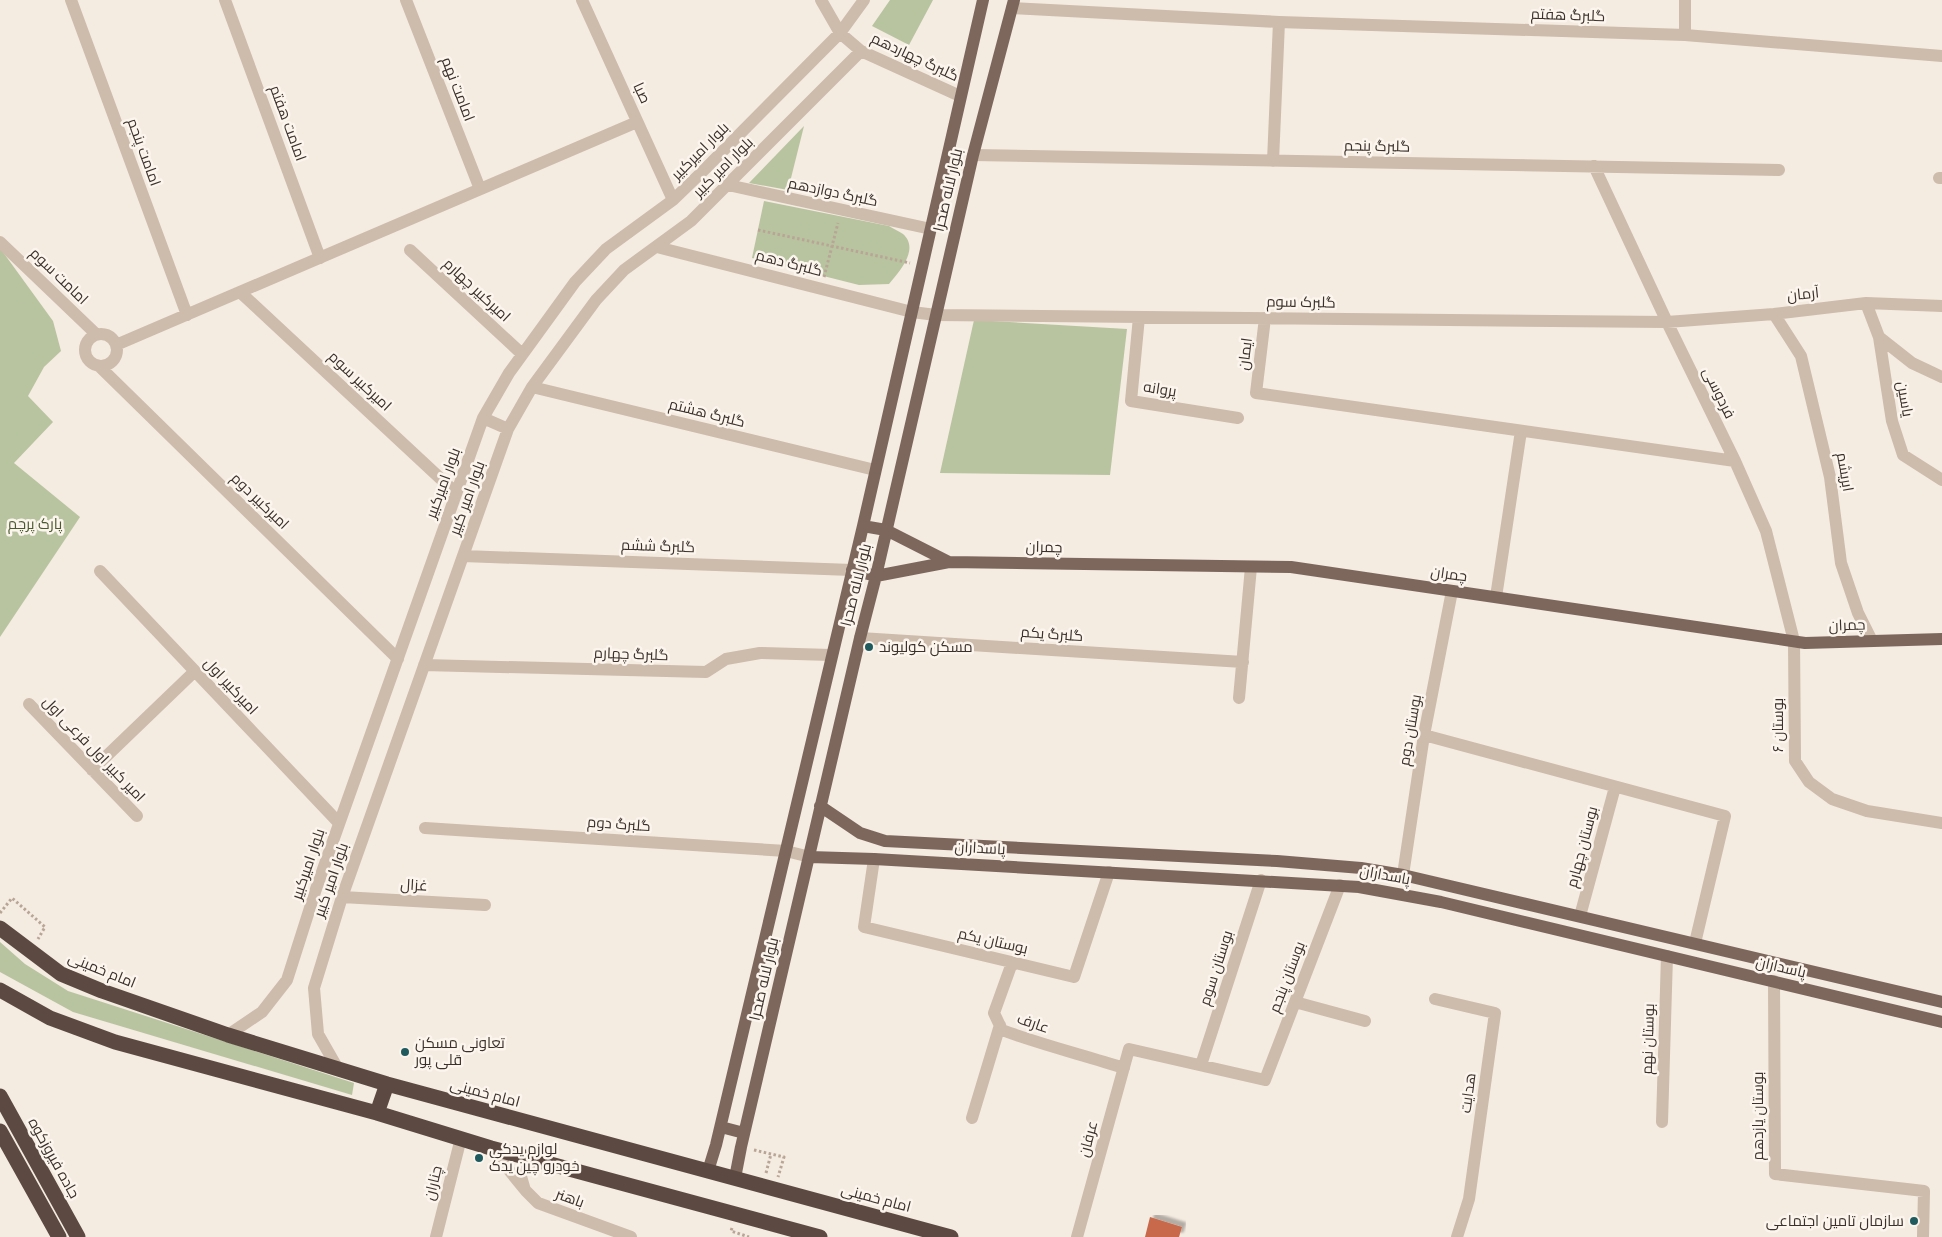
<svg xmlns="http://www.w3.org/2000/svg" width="1942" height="1237" viewBox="0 0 1942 1237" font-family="Karla,Cairo,sans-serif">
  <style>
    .green { fill: #b8c4a0 }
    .building { fill: #c8694b; filter: url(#shadow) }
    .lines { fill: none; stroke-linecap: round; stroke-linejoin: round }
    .path { stroke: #b9a596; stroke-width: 3; stroke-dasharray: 2.5 2.5; stroke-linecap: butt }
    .minor { stroke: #cdbbac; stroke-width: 12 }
    .major { stroke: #7d675c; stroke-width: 12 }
    .highway { stroke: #5c4a42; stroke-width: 15 }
    .poi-dot { fill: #1f5a5e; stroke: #fbf5ee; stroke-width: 2 }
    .labels { text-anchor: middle; stroke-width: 5; stroke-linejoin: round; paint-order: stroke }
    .street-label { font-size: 15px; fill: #3b302b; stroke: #fbf5ee }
    .park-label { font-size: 15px; fill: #4a5a2e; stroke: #fbf5ee }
    .poi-label { font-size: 15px; fill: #3b302b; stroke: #fbf5ee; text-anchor: start }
  </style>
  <defs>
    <filter id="shadow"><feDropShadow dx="4.5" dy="-4.5" stdDeviation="1" flood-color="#0004"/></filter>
  </defs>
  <rect width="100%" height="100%" fill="#f4ebe1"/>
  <path class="green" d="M890,0H933L909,45L872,26Z
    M804,126L788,190L749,183Z
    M764,201L889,226C893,229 899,231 903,234C920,249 899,272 889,284L859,285L752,258Z
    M0,248L53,321L61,351L44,367L28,396L53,422L14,463L80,517L0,637Z
    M974,320L1127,329L1110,475L940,473Z
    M0,942L25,964L68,991L354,1083L352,1095L73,1012L0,972Z"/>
  <path class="building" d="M1150,1217L1182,1227L1179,1237H1145Z"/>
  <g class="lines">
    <path class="path" d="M758,230L910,263
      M824,277L838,223
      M0,913L12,898L45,927L38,939
      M754,1150L784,1157L778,1177
      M766,1173L771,1154
      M732,1228L731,1231L749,1237"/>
    <path class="minor" d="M71,0L187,315
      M225,0L320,258
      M406,0L480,189
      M582,0L673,200
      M821,0L840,33L861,51L960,96
      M1685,0V35
      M1012,8L1279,22L1685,35L1942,56
      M973,155L1779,170
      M1273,161L1279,22
      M1594,166L1667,322L1735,461L1766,531L1794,641L1795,761L1809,782L1832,799L1867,811L1942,823
      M1939,178H1942
      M728,185L931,229
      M0,242L96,334
      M657,247L912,312L936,315L1667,322L1774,314L1866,303L1942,306
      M410,250L522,354
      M240,292L456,493
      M1866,303L1879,337L1892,421L1903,455L1942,480
      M1774,314L1801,356L1830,477L1841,563L1858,613L1872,641
      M1139,317L1131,401L1238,418
      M1265,318L1256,393L1735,461
      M85 350a16 16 0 1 1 32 0a16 16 0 1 1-32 0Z
      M1879,337L1912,363L1942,377
      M116,345L637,122
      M99,366L398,659
      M532,387L875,470
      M483,418L508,429
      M463,556L852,570
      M100,571L339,823
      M1496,597L1521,431
      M860,638L1243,662
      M424,665L706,672L726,659L760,653L831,655
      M1239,698L1251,567
      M29,704L137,816
      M1424,735L1725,816L1695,943
      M92,770L195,671
      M425,828L786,851L810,857
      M874,859L864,927L1074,977L1109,872
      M1403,875L1424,735L1452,591
      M342,897L485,905
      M1580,916L1615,787
      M1012,963L994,1013L1002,1030C1042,1045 1084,1055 1124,1068
      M1774,981L1775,1174L1924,1191L1923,1237
      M1435,999L1495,1013L1469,1199L1457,1237
      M1295,1002L1365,1021
      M228,1035L262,1012L287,980L316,889L483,418L509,373L575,282L606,249L673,200L702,172L840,33L864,0
      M1201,1065L1261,880
      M338,1069L318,1034L314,988L342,897L508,429L532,387L596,300L624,270L691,221L861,51
      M972,1118L1000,1025
      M1662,1122L1667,956
      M491,1148L526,1191L538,1203L631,1237
      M524,1187L520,1173L527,1164L536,1160
      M436,1237L461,1138
      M1077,1237L1129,1049L1265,1080L1340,885"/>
    <path class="major" d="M949,562L1291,567L1805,643L1942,639
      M852,570L876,576L949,562L886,530L863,526
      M820,806L860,833L885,841L1277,861L1361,868L1403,875L1942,1002
      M810,857L874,859L1359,887L1441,902L1942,1022
      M721,1127L744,1133
      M708,1171L716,1145L863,526L983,0
      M735,1178L741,1147L860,638L876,576L973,155L1014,0"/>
    <path class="highway" d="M0,928L61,974L102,991L228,1035L387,1084L951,1237
      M0,990L50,1018L115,1042L377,1113L491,1148L820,1237
      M0,1096L78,1237
      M377,1113L387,1084
      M0,1131L59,1237"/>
  </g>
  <g class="poi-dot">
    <circle cx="869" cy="647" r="5"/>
    <circle cx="405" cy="1052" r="5"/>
    <circle cx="479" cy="1158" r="5"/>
    <circle cx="1914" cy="1221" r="5"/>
  </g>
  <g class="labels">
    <g class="street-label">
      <text transform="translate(1568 15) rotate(2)" y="5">گلبرگ هفتم</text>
      <text transform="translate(915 57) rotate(25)" y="5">گلبرگ چهاردهم</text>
      <text transform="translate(458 89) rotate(69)" y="5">امامت نهم</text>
      <text transform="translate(642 93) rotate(65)" y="5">صبا</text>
      <text transform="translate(288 123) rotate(70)" y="5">امامت هفتم</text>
      <text transform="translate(1377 146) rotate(1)" y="5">گلبرگ پنجم</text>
      <text transform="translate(700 151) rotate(-45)" y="5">بلوار امیرکبیر</text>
      <text transform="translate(144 152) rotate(70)" y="5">امامت پنجم</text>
      <text transform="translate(723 167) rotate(-45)" y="5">بلوار امیر کبیر</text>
      <text transform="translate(948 190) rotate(-77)" y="5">بلوار لاله صحرا</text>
      <text transform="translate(833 192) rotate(12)" y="5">گلبرگ دوازدهم</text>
      <text transform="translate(789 263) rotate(14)" y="5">گلبرگ دهم</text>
      <text transform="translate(59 276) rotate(44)" y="5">امامت سوم</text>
      <text transform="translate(477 290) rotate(43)" y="5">امیرکبیر چهارم</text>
      <text transform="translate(1803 294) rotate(-6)" y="5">آرمان</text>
      <text transform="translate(1301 302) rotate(1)" y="5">گلبرک سوم</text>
      <text transform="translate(1245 354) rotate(-83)" y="5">ایمان</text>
      <text transform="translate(360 381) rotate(43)" y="5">امیرکبیر سوم</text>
      <text transform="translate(1160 389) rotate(9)" y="5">پروانه</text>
      <text transform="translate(1719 393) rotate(64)" y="5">فردوسی</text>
      <text transform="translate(1905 399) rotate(80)" y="5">یاسین</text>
      <text transform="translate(707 413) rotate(14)" y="5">گلبرگ هشتم</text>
      <text transform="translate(1845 472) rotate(80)" y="5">ابریشم</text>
      <text transform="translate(443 483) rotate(-70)" y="5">بلوار امیرکبیر</text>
      <text transform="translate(467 498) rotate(-70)" y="5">بلوار امیر کبیر</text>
      <text transform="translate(260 501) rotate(44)" y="5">امیرکبیر دوم</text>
      <text transform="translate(658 546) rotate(2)" y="5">گلبرگ ششم</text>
      <text transform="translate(1044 547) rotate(1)" y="5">چمران</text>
      <text transform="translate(1449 574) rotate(8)" y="5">چمران</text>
      <text transform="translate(856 585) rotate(-76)" y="5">بلوار لاله صحرا</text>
      <text transform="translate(1847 625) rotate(-2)" y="5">چمران</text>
      <text transform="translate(1052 634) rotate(4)" y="5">گلبرگ یکم</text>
      <text transform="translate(631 654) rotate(2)" y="5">گلبرگ چهارم</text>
      <text transform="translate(231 686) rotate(47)" y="5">امیرکبیر اول</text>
      <text transform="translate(1778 725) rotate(-90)" y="5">بوستان ۶</text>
      <text transform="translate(1410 730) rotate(-80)" y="5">بوستان دوم</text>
      <text transform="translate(94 749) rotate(46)" y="5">امیر کبیر اول فرعی اول</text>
      <text transform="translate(619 824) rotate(4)" y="5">گلبرگ دوم</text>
      <text transform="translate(1582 847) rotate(-75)" y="5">بوستان چهارم</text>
      <text transform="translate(980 848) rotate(3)" y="5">پاسداران</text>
      <text transform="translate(308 864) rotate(-71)" y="5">بلوار امیرکبیر</text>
      <text transform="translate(1385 875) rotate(10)" y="5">پاسداران</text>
      <text transform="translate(331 880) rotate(-71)" y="5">بلوار امیر کبیر</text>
      <text transform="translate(414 885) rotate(3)" y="5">غزال</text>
      <text transform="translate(993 941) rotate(13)" y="5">بوستان یکم</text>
      <text transform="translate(1781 967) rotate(13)" y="5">پاسداران</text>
      <text transform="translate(1216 968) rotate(-72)" y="5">بوستان سوم</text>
      <text transform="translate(102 970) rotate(22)" y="5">امام خمینی</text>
      <text transform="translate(1287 977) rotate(-69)" y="5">بوستان پنجم</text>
      <text transform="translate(764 979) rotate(-77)" y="5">بلوار لاله صحرا</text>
      <text transform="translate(1033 1023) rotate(19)" y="5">عارف</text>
      <text transform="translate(1648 1039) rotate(-88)" y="5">بوستان نهم</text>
      <text transform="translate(485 1093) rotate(15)" y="5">امام خمینی</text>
      <text transform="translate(1468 1093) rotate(-82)" y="5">هدایت</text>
      <text transform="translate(1758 1116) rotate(-90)" y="5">بوستان یازدهم</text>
      <text transform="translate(1088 1139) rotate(-75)" y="5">عرفان</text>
      <text transform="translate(54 1158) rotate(61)" y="5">جاده فیروزکوه</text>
      <text transform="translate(433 1183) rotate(-76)" y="5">چناران</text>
      <text transform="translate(570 1198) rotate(20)" y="5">باهنر</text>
      <text transform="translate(876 1198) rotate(15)" y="5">امام خمینی</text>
    </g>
    <g class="park-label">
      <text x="35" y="529">پارک پرچم</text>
    </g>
    <g class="poi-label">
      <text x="879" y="652">مسکن کولیوند</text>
      <text x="415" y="1048">تعاونی مسکن<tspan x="415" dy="17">قلی پور</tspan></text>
      <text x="489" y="1154">لوازم یدکی<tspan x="489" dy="17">خودرو چین یدک</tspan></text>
      <text x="1904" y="1226" text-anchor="end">سازمان تامین اجتماعی</text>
    </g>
  </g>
</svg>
